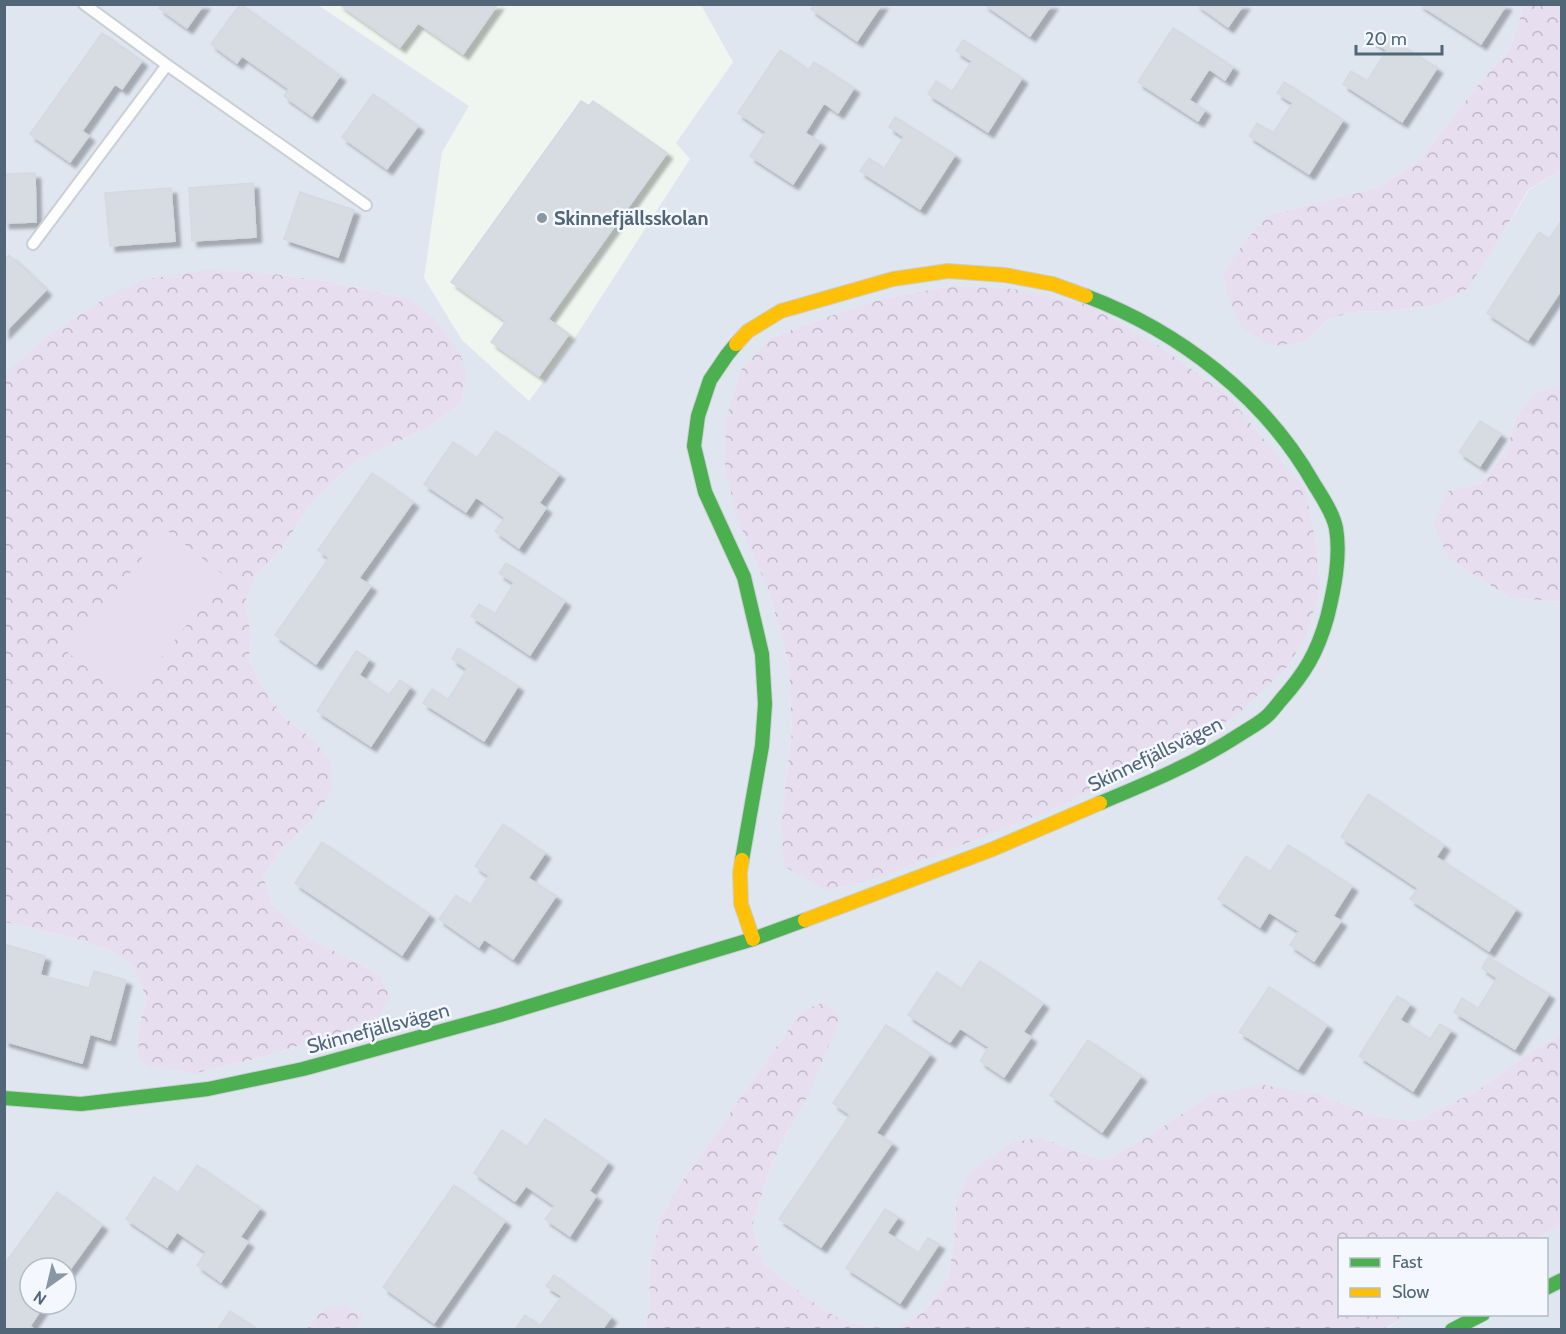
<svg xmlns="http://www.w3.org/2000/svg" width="1566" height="1334" viewBox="0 0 1566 1334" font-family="Cabin,sans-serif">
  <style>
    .residential { fill: #dfe6f0; fill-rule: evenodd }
    .education { fill: #eff6f0 }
    .forest { fill: url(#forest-crowns) }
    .pitch { fill: #e7def0 }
    .building { fill: #d6dce2; stroke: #d3dae1; stroke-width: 1.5; filter: url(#shadow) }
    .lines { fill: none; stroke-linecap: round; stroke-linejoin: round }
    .lane-casing { stroke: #cacfd5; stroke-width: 14 }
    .fast-casing { stroke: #cacfd5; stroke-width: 16 }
    .slow-casing { stroke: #cacfd5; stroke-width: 16 }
    .lane { stroke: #fdfdfe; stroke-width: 10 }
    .fast { stroke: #4caf50; stroke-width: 14 }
    .slow { stroke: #ffc107; stroke-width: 14 }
    .poi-dot { fill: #8997a4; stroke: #f4f7fe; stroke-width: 2 }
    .labels { text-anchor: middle; stroke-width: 5; stroke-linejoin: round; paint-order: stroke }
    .poi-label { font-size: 20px; font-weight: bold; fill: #516676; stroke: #f4f7fe; text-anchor: start }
    .street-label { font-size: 20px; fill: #516676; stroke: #f4f7fe }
  </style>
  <defs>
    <pattern id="forest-crowns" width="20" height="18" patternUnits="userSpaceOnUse" patternTransform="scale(1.5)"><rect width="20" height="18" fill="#e7def0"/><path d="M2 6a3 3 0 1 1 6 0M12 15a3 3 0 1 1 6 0" fill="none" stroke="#beb8c7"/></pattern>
    <filter id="shadow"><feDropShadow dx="5.5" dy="5.5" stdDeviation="1.5" flood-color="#0004"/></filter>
  </defs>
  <rect width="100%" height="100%" fill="#f0f3f8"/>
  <path class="residential" d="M5,5H1524V7L1509,50L1473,91L1420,160L1377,188L1268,217L1304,342L1327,320L1351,312L1389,311L1432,306L1494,248L1529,190L1561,170V387L1557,386L1516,418L1507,449L1482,483L1448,491L1449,559L1509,597L1561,602V1035L1529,1053L1477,1091L1416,1121L1374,1116L1320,1095L1149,1136L1104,1161L1041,1138L956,1204L954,1237L949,1276L924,1312L895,1329L862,1326L838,1318L810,1300L763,1263L757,1244L753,1223L769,1171L841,1018L801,1012L676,1190L660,1219L649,1272L650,1305L645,1329H357L363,1315L322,1310L307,1329H5V922L74,938L112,951L133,966L147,999L140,1022L196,1073L263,1057L348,1030L379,974L311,939L273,905L263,877L279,853L309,823L332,792L312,739L282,715L262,686L249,660L251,635L245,601L258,573L282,548L310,504L330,484L356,461L429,427L460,403L468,378L410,299L330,282L274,274L5,375ZM952,286L781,821L792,732L789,665L769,591L741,371L770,338L824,318L885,298ZM30,1268H66V1304H30Z
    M1561,1225V1329L1383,1330L1411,1315L1546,1314V1240L1535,1239Z"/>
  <path class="education" d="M318,5H701L733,62L676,143L690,159L569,347L529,401L462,340L424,278L442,152L469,106Z"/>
  <path class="forest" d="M1524,5H1561V170L1528,190L1494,248L1467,289L1432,306L1389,311L1351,312L1327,320L1304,342L1272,346L1243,329L1232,307L1223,275L1243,244L1268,216L1377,188L1420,160L1473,91L1509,50L1524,7Z
    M207,270L274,274L330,282L410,299L435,319L460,354L468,378L460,403L429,427L356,461L330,484L310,504L282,548L258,573L245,601L251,635L249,660L262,686L282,715L312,739L331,761L332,792L309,823L279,853L263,877L273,905L311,939L379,974L390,997L379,1015L348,1030L263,1057L196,1073L148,1066L138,1057L140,1022L147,999L133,966L112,951L74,938L5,922L4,375L46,337L104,299L142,280Z
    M952,286L1014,289L1087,305L1161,347L1228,396L1305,489L1315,539L1320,588L1306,637L1286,668L1239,713L1192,744L1046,812L877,878L825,890L784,866L781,821L792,732L789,665L769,591L737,518L725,467L726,419L741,370L770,338L824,318L885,298Z
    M1557,386L1562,387L1561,602L1509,597L1449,559L1433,524L1448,491L1482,483L1507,449L1516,418L1534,394Z
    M824,1002L841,1018L828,1047L810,1092L786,1134L769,1171L753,1223L757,1244L763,1263L810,1300L838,1318L862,1326L895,1329L924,1312L949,1276L954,1237L956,1204L969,1173L1013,1142L1041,1138L1104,1161L1149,1136L1211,1095L1263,1085L1320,1095L1374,1116L1416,1121L1477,1091L1529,1053L1561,1035V1225L1535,1239L1340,1240V1314L1411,1315L1383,1329H645L650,1305L649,1272L660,1219L676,1190L801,1012Z
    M345,1306L363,1315L357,1329H307L322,1310Z"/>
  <path class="pitch" d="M165,529L225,576L128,700L67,652Z"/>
  <path class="building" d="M162,4H204L187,28L159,8Z
    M240,4L340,76L312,116L284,96L289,89L242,56L237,63L211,44Z
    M339,4H498L463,54L418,23L400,47Z
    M815,4H882L857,41L811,9Z
    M984,4H1052L1030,36Z
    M1196,4H1244L1228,27Z
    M1419,4H1505L1506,5L1481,44Z
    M1173,28L1233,67L1225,80L1209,69L1189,100L1205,110L1198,121L1138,82Z
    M1378,30L1437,68L1402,122L1343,84L1351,71L1367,81L1387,50L1371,40Z
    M102,33L142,61L122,89L115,84L82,131L89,136L70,162L30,134Z
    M963,40L1022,78L988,132L928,94L936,81L952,92L972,61L956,51Z
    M780,50L809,70L814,62L854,88L838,113L824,103L805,133L820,142L793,184L750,156L766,132L738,113Z
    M1284,82L1343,120L1309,174L1249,136L1257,123L1273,133L1293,103L1277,93Z
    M373,94L418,126L387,169L342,137Z
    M581,101L589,106L593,101L667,153L548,319L569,334L539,376L491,342L506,321L451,282Z
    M895,117L955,155L920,209L860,171L869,158L884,169L904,137L889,127Z
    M35,173L36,222L4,223V174Z
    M253,183L256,237L192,241L189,188Z
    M171,188L175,241L110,246L105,193Z
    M300,192L354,210L338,257L284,239Z
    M1562,220V289L1528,340L1487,313L1539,232L1549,239Z
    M9,255L46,290L4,333V259Z
    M1480,421L1501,434L1480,466L1459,452Z
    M496,431L559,474L539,503L546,508L519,548L495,531L505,518L476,497L466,512L424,484L453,442L477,458Z
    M372,473L413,502L359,578L371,586L316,664L275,635L329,558L318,550Z
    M506,563L565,601L530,655L471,616L479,604L495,614L514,583L499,573Z
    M458,648L518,686L484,741L423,703L432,689L448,700L467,669L452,659Z
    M356,651L369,659L359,675L389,695L400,680L410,687L371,746L317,711Z
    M1368,794L1444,845L1436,857L1516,909L1489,951L1410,899L1418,888L1341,837Z
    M503,824L545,853L528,878L556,896L513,959L484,939L479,947L439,919L456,895L470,905L489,876L475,866Z
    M322,842L429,914L402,955L295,883Z
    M1288,845L1352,886L1333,916L1341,921L1314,961L1290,945L1299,931L1269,912L1260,927L1218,899L1246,856L1270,872Z
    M4,944L45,956L40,975L89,988L94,971L126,980L110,1040L90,1034L82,1063L4,1041Z
    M1488,957L1549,994L1515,1049L1454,1012L1462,998L1478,1009L1497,978L1482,968Z
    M980,961L1043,1003L1023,1032L1031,1037L1004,1077L980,1061L989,1047L960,1028L950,1042L908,1015L937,972L961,989Z
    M1269,987L1327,1025L1298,1069L1239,1032Z
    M1397,996L1410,1004L1400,1020L1430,1039L1440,1024L1451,1030L1413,1091L1359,1056Z
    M886,1025L930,1054L876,1133L892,1143L821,1247L779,1219L850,1115L833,1103Z
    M1088,1040L1141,1076L1102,1132L1050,1095Z
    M545,1119L608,1162L589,1191L596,1196L570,1236L545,1219L555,1206L526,1186L515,1201L474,1173L502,1130L527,1147Z
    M197,1165L260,1208L240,1237L248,1242L221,1282L197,1265L206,1252L177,1232L167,1247L126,1219L154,1177L178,1193Z
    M454,1185L505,1221L434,1323L383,1287Z
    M57,1192L102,1225L66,1275V1268H30V1304H45L30,1326L35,1330H4V1265Z
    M885,1209L898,1217L887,1233L918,1253L928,1238L939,1244L900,1303L846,1268Z
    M554,1275L611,1317L602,1330H519L516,1328L525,1315L540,1326L562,1296L546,1286Z
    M230,1311L258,1330H217Z"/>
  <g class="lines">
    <defs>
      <path id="lane" d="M84,4L167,65L366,205
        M33,244L167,65"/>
      <path id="fast" d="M1086,296C1179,331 1265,397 1314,484C1322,497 1333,513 1336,528C1341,557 1334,590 1327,618C1317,653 1305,673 1281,700C1276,706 1271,713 1266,717C1258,724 1248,729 1239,735C1196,763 1148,783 1100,803
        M736,344L727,355L710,380L698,416L694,446L705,492L744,577L762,654L765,704L762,746L742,860
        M4,1098L81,1104L208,1089L303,1069L500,1015L753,939L805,920
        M1546,1288L1562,1280
        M1452,1330L1483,1314"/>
      <path id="slow" d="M736,344L748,331L781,311L893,279L948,271L1005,275L1053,284L1086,296
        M742,860L740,872L741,904L753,939
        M805,920L993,849L1100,803"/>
    </defs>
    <use href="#lane" class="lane-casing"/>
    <use href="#fast" class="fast-casing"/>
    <use href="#slow" class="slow-casing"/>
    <use href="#lane" class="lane"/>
    <use href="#fast" class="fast"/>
    <use href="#slow" class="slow"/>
  </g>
  <circle class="poi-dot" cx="542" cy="218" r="6"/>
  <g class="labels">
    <g class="poi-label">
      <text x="554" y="225">Skinnefjällsskolan</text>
    </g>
    <g class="street-label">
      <text transform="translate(1155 754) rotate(-26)" y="7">Skinnefjällsvägen</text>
      <text transform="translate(378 1028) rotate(-15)" y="7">Skinnefjällsvägen</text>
    </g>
  </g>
  <rect width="1566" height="1334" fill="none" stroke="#516676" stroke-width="12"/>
  <rect x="1338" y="1238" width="210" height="78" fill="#f4f7fe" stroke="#b3bdc8" stroke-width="1.5"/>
  <rect x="1350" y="1258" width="30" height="9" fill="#4caf50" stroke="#b3bdc8" stroke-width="1.5"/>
  <text x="1392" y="1268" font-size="18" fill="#516676">Fast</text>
  <rect x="1350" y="1288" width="30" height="9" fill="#ffc107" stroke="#b3bdc8" stroke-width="1.5"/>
  <text x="1392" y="1298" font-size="18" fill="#516676">Slow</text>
  <g transform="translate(48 1286) rotate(214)"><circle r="28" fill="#f4f7fe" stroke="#b3bdc8" stroke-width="1.5"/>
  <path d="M0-4.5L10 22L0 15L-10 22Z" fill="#8997a4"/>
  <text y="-9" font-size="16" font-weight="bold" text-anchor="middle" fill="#516676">N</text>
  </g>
  <path d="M1356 45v9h86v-9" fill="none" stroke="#516676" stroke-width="3"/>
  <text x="1365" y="45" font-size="18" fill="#516676" stroke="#f4f7fe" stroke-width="4.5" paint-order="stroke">20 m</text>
</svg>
